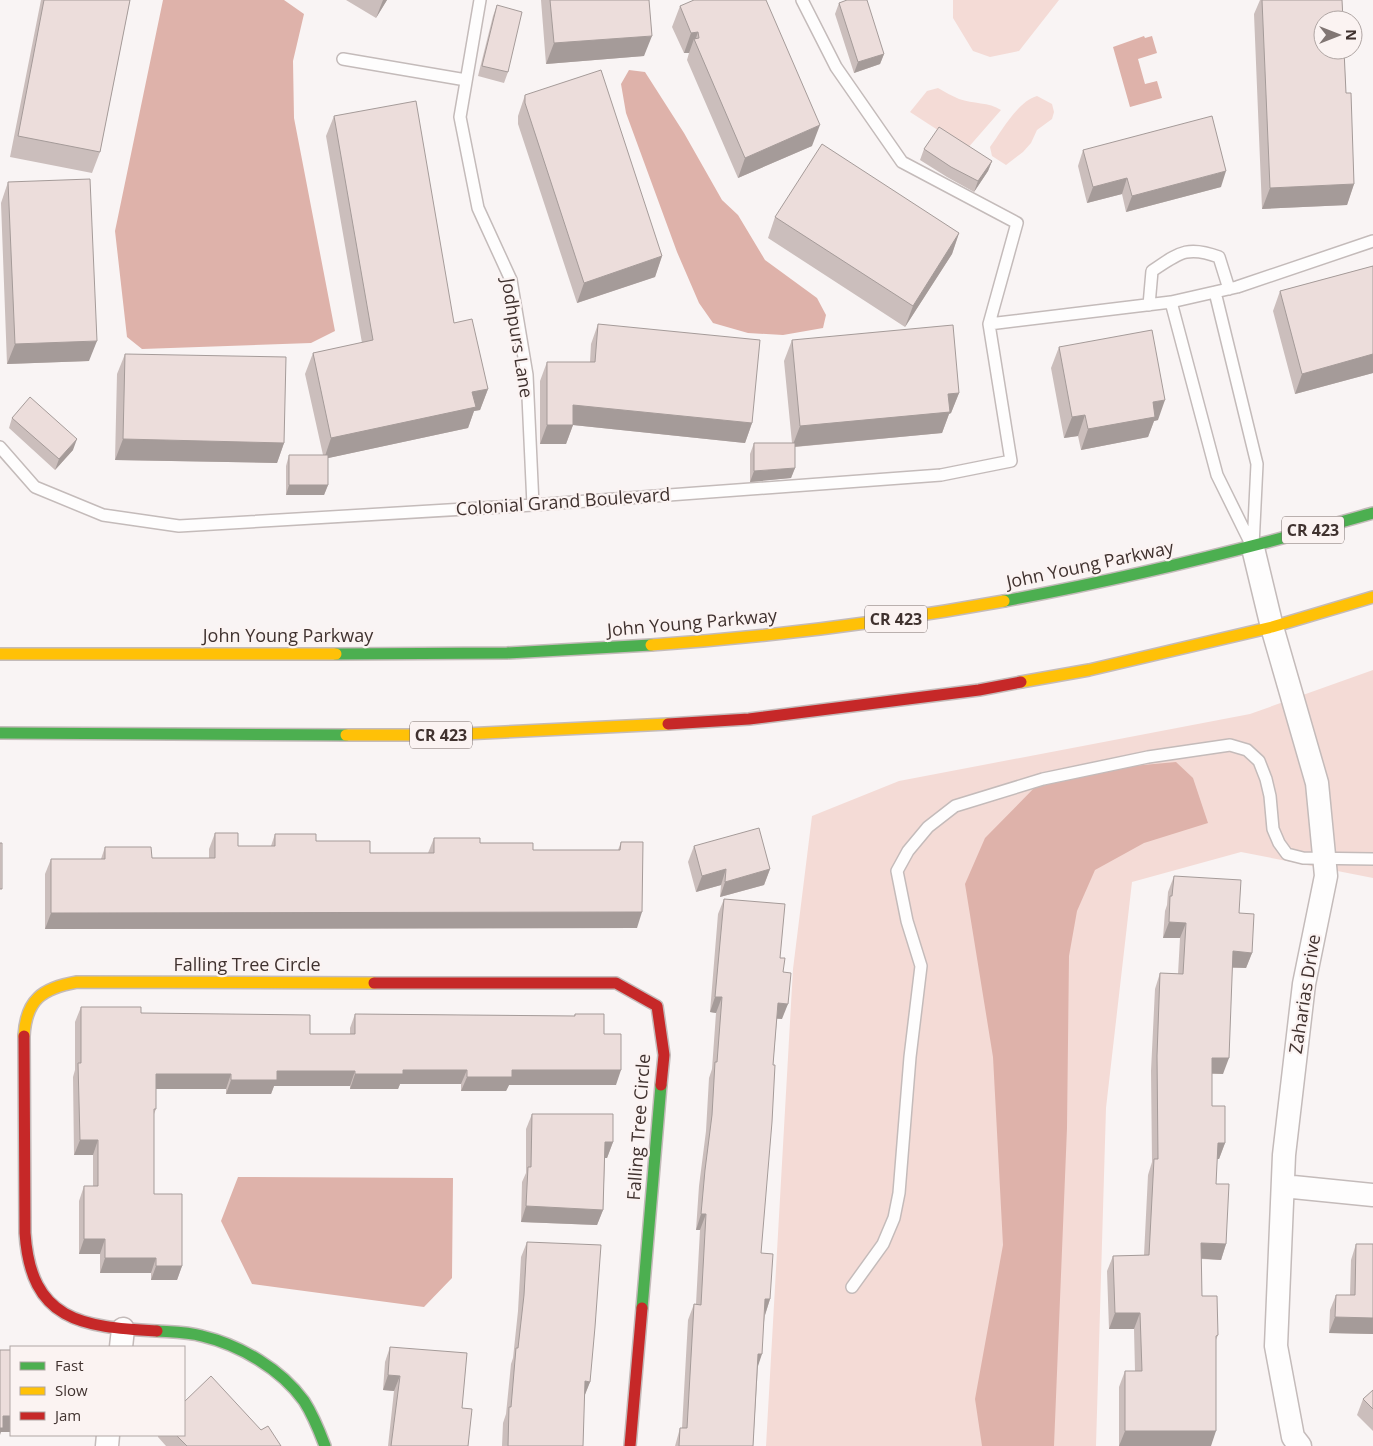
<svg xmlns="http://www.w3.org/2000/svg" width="1373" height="1446" viewBox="0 0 1373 1446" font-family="'Open Sans',sans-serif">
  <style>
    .green { fill: #f4dbd6 }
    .water { fill: #deb2aa }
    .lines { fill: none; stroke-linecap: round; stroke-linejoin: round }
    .lane-casing { stroke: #c4bbba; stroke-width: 14 }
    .street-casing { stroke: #c4bbba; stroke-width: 25 }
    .fast-casing { stroke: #c4bbba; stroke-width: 14 }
    .slow-casing { stroke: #c4bbba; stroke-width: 14 }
    .jam-casing { stroke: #c4bbba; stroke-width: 14 }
    .lane { stroke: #fefdfd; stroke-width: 11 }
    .street { stroke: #fefdfd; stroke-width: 22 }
    .fast { stroke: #4caf50; stroke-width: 11 }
    .slow { stroke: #ffc107; stroke-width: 11 }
    .jam { stroke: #c62828; stroke-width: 11 }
    .wall { fill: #cbbebc }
    .shaded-wall { fill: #a59b99 }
    .building { fill: #ecdddb; stroke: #a59b99 }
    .labels { text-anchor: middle; stroke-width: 4.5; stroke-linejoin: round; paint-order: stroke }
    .shield { fill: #fbf3f2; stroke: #786c6a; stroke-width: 1 }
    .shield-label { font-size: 16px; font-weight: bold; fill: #40322f }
    .street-label { font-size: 18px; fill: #40322f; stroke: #fbf3f2 }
  </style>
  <rect width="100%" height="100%" fill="#f9f4f4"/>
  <path class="green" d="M953,0H1059L1019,51L990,57L973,51L953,18Z
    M938,88C945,92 952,96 959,99C973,104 989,102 1001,110L967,149L910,112L927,91Z
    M1037,96L1052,104L1054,112L1052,119L1037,130L1031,143L1023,152L1006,165L992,156L990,147C1001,132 1018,101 1037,96Z
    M1373,670V878L1241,852L1132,882L1106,1108L1096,1446H766L793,969L812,816L899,781L1250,714Z"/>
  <path class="water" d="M163,0H284L304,14L293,61L294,118L335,331L311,343L142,349L127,337L115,231Z
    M1144,36L1145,38L1152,36L1157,53L1138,59L1145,84L1157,81L1162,98L1130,107L1113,47Z
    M629,70L645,72L684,133L722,200L738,215L765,260L817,298L826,315L823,328L783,335L748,333L713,323L699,303L677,252L626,113L621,84Z
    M1176,762L1193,778L1208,823L1144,843L1095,870L1077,911L1069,956L1067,1128L1054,1446H982L975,1399L1003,1245L993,1057L965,884L985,838L1039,783L1110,768Z
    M238,1177L453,1178L452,1278L424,1307L252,1284L221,1221Z"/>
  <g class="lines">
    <defs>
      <path id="lane" d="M480,0L460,117L478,208L511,280L527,375L533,505
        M343,59L466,80
        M1215,292L1257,464L1253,546
        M1171,302L1217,475L1252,546
        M1149,305L1152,271C1179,253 1187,245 1219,257L1229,289
        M989,324L1171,302L1237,287L1373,241
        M0,447L35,487L103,515L179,526L533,505L941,475L1011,461L989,324L1017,223L902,162L836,67L802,0
        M852,1287L883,1244L894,1218L899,1193L910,1057L921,966L907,921L897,871L908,851L928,827L955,806L1043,779L1148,757L1230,745L1247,750L1259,761L1266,779L1270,796L1273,829L1279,843L1287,854L1303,858L1373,859"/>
      <path id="street" d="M1253,548L1272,627L1317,783L1326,876L1304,984L1284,1155L1276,1346L1293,1437L1300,1446
        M1283,1186L1373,1195
        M121,1347L123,1329
        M107,1446L108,1435"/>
      <path id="fast" d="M1004,601C1129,578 1251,548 1373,513
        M336,654L507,653L651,645
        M0,733L346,735
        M642,1308L661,1085
        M157,1331C172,1332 188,1332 202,1336C240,1345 281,1369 304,1401C313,1415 319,1430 325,1446"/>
      <path id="slow" d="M651,645C769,637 888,622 1004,601
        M0,654H336
        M1021,682L1089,670L1272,627L1373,597
        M346,735H443L668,724
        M24,1036C26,1000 42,988 77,982L374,983"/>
      <path id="jam" d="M668,724L749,719L979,690L1021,682
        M374,983H616L657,1006L664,1055L661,1085
        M24,1036L25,1233C31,1321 81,1327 157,1331
        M630,1446L642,1308"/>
    </defs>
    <use href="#lane" class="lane-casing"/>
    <use href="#street" class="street-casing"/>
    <use href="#fast" class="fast-casing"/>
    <use href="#slow" class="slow-casing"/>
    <use href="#jam" class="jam-casing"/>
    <use href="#lane" class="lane"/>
    <use href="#street" class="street"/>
    <use href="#fast" class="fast"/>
    <use href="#slow" class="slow"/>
    <use href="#jam" class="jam"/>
  </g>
  <path class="wall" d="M41,0H130L100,152L92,173L10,157Z
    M346,0H387L376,18Z
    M541,0H649L644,56L546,64Z
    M1260,0H1342L1346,93L1354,184L1347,205L1262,209L1254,14Z
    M839,3L884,54L880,64L854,73L835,14Z
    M497,5L508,72L504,83L478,76L493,16Z
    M680,6L812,146L738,178L687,60L689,53H684L672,27Z
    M525,95L662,256L655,277L577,303L518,124V116Z
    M334,116L454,323L488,389L480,410L474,411L468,428L328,458V485L324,495H286V466L289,455H323L305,374L313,353L362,343L326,136Z
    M924,149L992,161L988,171L974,192L947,177L920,160Z
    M1083,150L1221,187L1126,212L1122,194L1087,203L1078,166Z
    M8,182L89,361L7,364L1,203Z
    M775,217L959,233L952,254L905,327L768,238Z
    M1373,266V373L1295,394L1273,311L1280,291Z
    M598,324L752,423L745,443L573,425L566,444H540V381L547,362H590L591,344Z
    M792,340L959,393L951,413L949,414L942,433L795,447V468L791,478L750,482V454L754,443H792L784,361Z
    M1059,347L1158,420L1154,421L1148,437L1081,450L1078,436L1064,438L1051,368Z
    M125,354L284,443L277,463L115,460L117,374Z
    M12,418L73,450L55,470L9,428Z
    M215,833L238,846H271L275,834L316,841L370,853H428L434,838L480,843L533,850H618L621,842L637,928L45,929V874L51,859H101L105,847L152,858H209V849Z
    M694,846L770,869L764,885L720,897L721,885L696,892L688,862Z
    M1174,876L1239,913L1252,953L1246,968H1232L1223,1074H1212V1106L1225,1143L1219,1159H1217L1216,1184L1226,1244L1221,1260L1201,1259L1202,1296L1218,1335L1216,1340L1211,1446H1119V1387L1125,1371H1135L1134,1329H1109L1107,1271L1113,1256L1144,1255L1148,1175L1152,1162L1151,1071L1155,989L1160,973L1178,974L1180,938H1163L1165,911L1167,905L1168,892Z
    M724,899L780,958L783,972L782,1019H777L773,1065L761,1253L770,1299L765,1315L758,1366L753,1446H675L680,1428H682L688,1320L694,1304H696L700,1230H696L699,1186L706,1131L709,1078L712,1069L716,1013L710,1012L718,914Z
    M81,1007L141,1013L310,1034H350V1028L355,1014L574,1016L575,1014L604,1034L616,1085H509L506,1091H461V1084H400L398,1089H350V1086H274L271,1094H226V1089H156V1109L154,1114V1194L182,1266L177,1280H151V1273H100V1254H79V1201L84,1186H93V1155H74L73,1077L75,1070V1022Z
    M532,1114L613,1142L607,1158H605L603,1210L597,1225L521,1222L522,1182L526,1173V1129Z
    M527,1242L590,1382L584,1397L583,1446H502L503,1423L506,1414L511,1364L513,1358L518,1311L521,1257Z
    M1356,1244L1373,1334L1329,1333L1330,1310L1336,1295H1350L1351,1260Z
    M390,1347L462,1408L468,1446H388L394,1391L383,1390L385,1362Z
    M1373,1390V1431L1357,1415L1363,1399Z
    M261,1430L281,1446H166L158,1437V1435H184Z"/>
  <path class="shaded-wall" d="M383,0H387L376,18Z
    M698,32L695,41L694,39L689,53H684L691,33Z
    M652,36L644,56L546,64L554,43Z
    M884,54L880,64L854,73L858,62Z
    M820,125L812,146L738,178L745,158Z
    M992,161L988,171L974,192L978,181Z
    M1226,171L1221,187L1126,212L1132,196Z
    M1127,178L1122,194L1087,203L1093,187Z
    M1354,184L1347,205L1262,209L1270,188Z
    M959,233L952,254L905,327L913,306Z
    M662,256L655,277L577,303L584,283Z
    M97,341L89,361L7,364L15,344Z
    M1373,353V373L1295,394L1302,374Z
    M488,389L480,410L474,411L468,428L324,459L331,438L472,392Z
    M959,393L951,413L949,414L942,433L792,447L800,426L948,394Z
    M1165,400L1158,420L1154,421L1148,437L1081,450L1088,429L1153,402Z
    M573,405L752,423L745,443L573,425L566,444H540L547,425Z
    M1085,415L1078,436L1064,438L1072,417Z
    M77,439L73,450L55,470L59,459Z
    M123,439L284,443L277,463L115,460Z
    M795,468L791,478L750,482L754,471Z
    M289,485H328L324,495H286Z
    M726,869L721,885L696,892L702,876Z
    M770,869L764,885L720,897L725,882Z
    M642,912L637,928L45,929L51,913Z
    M1169,922L1186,923L1180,938H1163Z
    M1233,951L1252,953L1246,968L1227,967Z
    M715,997H722L716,1013L710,1012Z
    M778,1003L788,1004L782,1019L773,1018Z
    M1212,1058H1229L1223,1074L1206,1073Z
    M403,1070H467L461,1084H400L398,1089H350L355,1074Z
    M512,1070H621L616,1085H509L506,1091H461L467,1077Z
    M277,1071H355L350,1086H274L271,1094H226L231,1080Z
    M156,1074H231L226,1089H150Z
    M80,1140H98L93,1155H74Z
    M605,1142H613L607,1158H600Z
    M1218,1143H1225L1219,1159H1212Z
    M526,1206L603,1210L597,1225L521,1222Z
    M701,1214H706L700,1230H696Z
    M84,1239H105L100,1254H79Z
    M1201,1243L1226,1244L1221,1260L1195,1258Z
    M105,1258H156L151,1273H100Z
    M156,1266H182L177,1280H151Z
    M765,1299H770L765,1315Z
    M1115,1313H1140L1134,1329H1109Z
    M1335,1317L1373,1318V1334L1329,1333Z
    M758,1354H762L757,1369Z
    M388,1375L400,1376L394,1391L383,1390Z
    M585,1381L590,1382L584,1397Z
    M3,1416H11V1432H1L0,1435V1424Z
    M1125,1431H1216L1211,1446H1119Z"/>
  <path class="building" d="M44,0H130L100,152L18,136Z
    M550,0H649L652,36L554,43Z
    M694,0H766L820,125L745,158L694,39L699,38L698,32L691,33L680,6Z
    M847,0H867L884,54L858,62L839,3Z
    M1262,0H1342L1343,20H1323V50H1344L1346,93H1351L1354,184L1270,188Z
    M497,5L522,12L508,72L482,66Z
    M601,70L662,256L584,283L525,103V95Z
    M416,101L454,323L472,319L488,389L472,392L476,407L331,438L313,353L373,340L334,116Z
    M1212,116L1226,171L1132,196L1127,178L1093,187L1083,150Z
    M939,127L992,161L978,181L951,167L924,149Z
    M822,144L959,233L913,306L775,217Z
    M90,179L97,341L15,344L8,182Z
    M1373,266V354L1302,374L1280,291Z
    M598,324L760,340L752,423L573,405V425H547V362H595Z
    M953,325L959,393L948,394L950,412L800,426L792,340Z
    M1152,330L1165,400L1153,402L1155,417L1088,429L1085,415L1072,417L1059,347Z
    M125,354L286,357L284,443L123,439Z
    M30,397L77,439L59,459L12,418Z
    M754,443H795V468L754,471Z
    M289,455H328V485H289Z
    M759,828L770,869L725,882L726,869L702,876L694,846Z
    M215,833H238V846H275V834H316V841H370V853H434V838H480V843H533V850H620L621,842H643L642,912L51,913V859H105V847H151L152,858H215Z
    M0,843H2V889H0Z
    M1174,876L1241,880L1239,913L1254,914L1252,953L1233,951L1229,1058H1212V1106H1225V1143H1218L1216,1184H1229L1226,1244L1201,1243L1202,1296H1217L1218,1335L1216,1336V1431H1125V1371H1142L1140,1313H1115L1113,1256L1149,1255L1154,1159H1158L1157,1056L1160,973L1183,974L1186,923L1169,922L1170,896H1172Z
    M724,899L785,904L780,958H785L783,972L791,973L788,1004L778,1003L773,1065H775L772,1122L761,1253L773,1254L770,1299H765L762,1354H758L753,1446H679L680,1428H687L694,1304L701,1305L706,1214H701L705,1170L712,1115L715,1062H717L722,997H715Z
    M81,1007H141V1013L310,1015V1034H355V1014L575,1016V1014H604V1034H621V1070H512V1077H467V1070H403V1074H355V1071H277V1080H231V1074H156V1109H154V1194H182V1266H156V1258H105V1239H84V1186H98V1140H80L78,1063H81Z
    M532,1114H613V1142H605L603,1210L526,1206L528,1167H531Z
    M527,1242L601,1245L595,1327L590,1382L585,1381L583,1446H508L509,1407H511L516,1348H518L524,1295Z
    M1356,1244H1373V1318L1335,1317L1336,1295H1355Z
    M390,1347L467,1353L462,1408L472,1409L468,1446H391L400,1376L388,1375Z
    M0,1350H11V1416H3V1428H0Z
    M211,1376L261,1430L268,1426L281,1446H187L176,1435H184V1402Z
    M1373,1390V1409L1363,1399Z"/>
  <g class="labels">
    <g class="shield">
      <rect x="1282" y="516.5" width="62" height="27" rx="4"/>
      <rect x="865" y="605.5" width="62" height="27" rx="4"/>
      <rect x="410" y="721.5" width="62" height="27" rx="4"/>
    </g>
    <g class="shield-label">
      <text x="1313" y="536">CR 423</text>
      <text x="896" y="625">CR 423</text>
      <text x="441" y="741">CR 423</text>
    </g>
    <g class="street-label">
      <text transform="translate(517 338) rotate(81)" y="6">Jodhpurs Lane</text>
      <text transform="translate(563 502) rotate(-4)" y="6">Colonial Grand Boulevard</text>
      <text transform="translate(1090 565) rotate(-12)" y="6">John Young Parkway</text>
      <text transform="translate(692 623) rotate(-5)" y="6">John Young Parkway</text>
      <text x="288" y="642">John Young Parkway</text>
      <text x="247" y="971">Falling Tree Circle</text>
      <text transform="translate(1305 994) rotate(-81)" y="6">Zaharias Drive</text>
      <text transform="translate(639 1127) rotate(-86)" y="6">Falling Tree Circle</text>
    </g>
  </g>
  <rect x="10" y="1346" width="175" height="90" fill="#fbf3f2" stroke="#b0a6a4"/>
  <rect x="20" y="1362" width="25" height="8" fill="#4caf50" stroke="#b0a6a4"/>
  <text x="55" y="1371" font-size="15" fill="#40322f">Fast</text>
  <rect x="20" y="1387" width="25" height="8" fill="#ffc107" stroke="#b0a6a4"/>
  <text x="55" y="1396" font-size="15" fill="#40322f">Slow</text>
  <rect x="20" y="1412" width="25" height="8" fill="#c62828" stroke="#b0a6a4"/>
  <text x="55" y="1421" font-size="15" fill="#40322f">Jam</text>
  <g transform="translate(1338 35) rotate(90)"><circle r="24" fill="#fbf3f2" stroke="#b0a6a4"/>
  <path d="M0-4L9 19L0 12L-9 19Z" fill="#817674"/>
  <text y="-8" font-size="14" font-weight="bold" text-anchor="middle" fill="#40322f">N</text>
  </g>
</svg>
